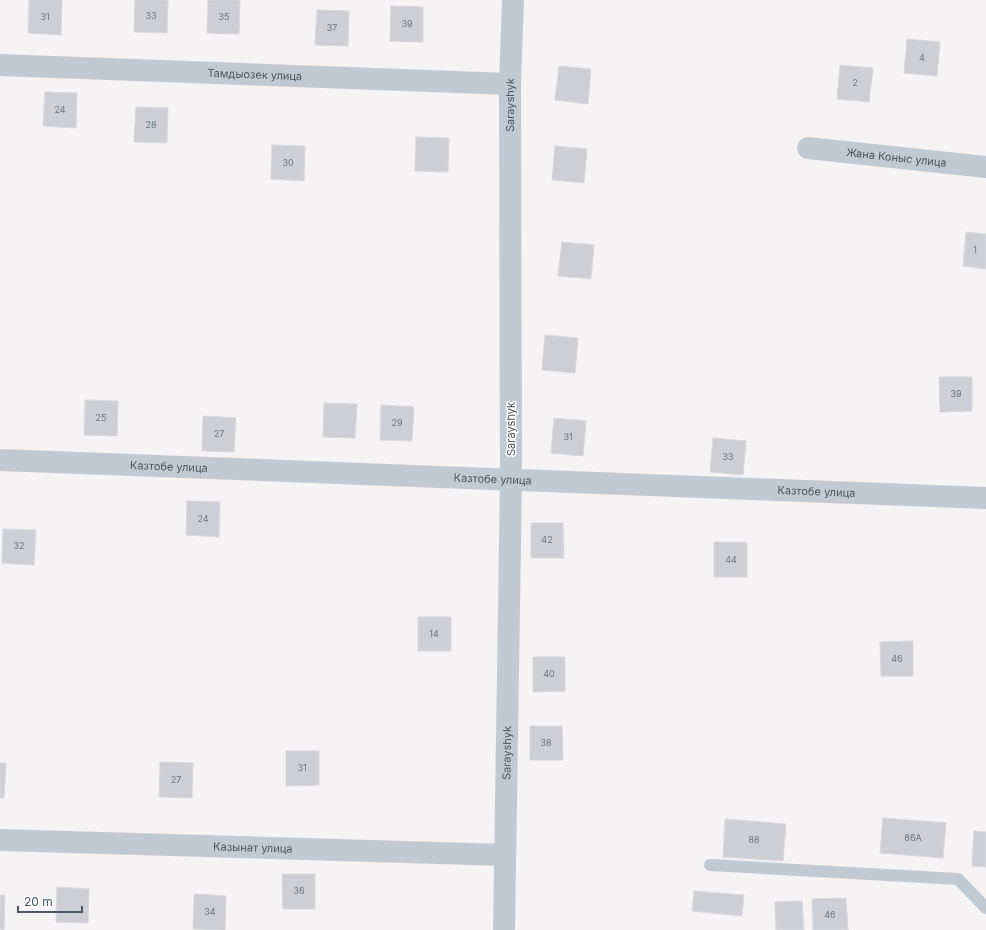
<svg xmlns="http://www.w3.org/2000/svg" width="986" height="930" viewBox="0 0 986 930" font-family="Inter,sans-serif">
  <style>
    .building { fill: #cdcfd5; stroke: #d7d9de }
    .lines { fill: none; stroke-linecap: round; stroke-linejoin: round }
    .service { stroke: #c1cad2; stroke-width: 12 }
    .minor { stroke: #c1cad2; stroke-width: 22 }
    .labels { text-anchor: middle; stroke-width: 3; stroke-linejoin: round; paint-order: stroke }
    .number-label { font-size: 9px; fill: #6b747e }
    .street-label { font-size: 11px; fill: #4a5661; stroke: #fff }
  </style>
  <rect width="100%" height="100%" fill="#f5f3f3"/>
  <path class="building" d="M29,0H62L61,35L28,33Z
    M135,0H168L167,33L134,32Z
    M208,0H240L239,34L207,33Z
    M391,6L423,7V42L390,41Z
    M317,10L349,11L348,46L315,45Z
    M907,39L940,42L937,76L904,73Z
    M840,65L873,68L869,102L837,99Z
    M559,66L591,69L588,104L555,100Z
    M45,92L77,93L76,128L43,126Z
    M136,107L168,108L167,143L134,142Z
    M416,137L449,138L448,172L415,171Z
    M272,145L305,146L304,181L271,179Z
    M555,146L587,149L584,183L552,180Z
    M966,232L986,234V269L963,266Z
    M562,242L594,245L591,279L558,276Z
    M545,335L578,338L575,373L542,370Z
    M939,377H972V411L940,412Z
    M85,400L118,401L117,436L84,435Z
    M324,403L357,404L355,438L323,437Z
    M381,405L414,407L412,441L380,440Z
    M203,416L236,418L234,452L202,451Z
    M554,418L586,421L583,456L551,453Z
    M713,438L746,441L743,475L710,472Z
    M187,501L220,502L219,537L186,535Z
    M531,523H563L564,558H531Z
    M3,529L36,530L34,565L2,563Z
    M714,542H747V577H714Z
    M418,617H451V651H418Z
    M913,641V676H881L880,642Z
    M533,657H565V691L533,692Z
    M530,726H562L563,760H530Z
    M286,751H319V785L286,786Z
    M160,762L193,763L192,798L159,797Z
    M0,763H6L4,798H0Z
    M883,818L946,823L943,858L880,853Z
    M725,819L786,824L783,861L723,857Z
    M974,831L986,832V867L972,866Z
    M282,874H315V909H283Z
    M57,887L89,889L88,923L56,922Z
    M694,891L744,895L742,916L692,911Z
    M194,894L226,896L225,930L193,929Z
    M0,895H5L4,930L0,929Z
    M846,898L848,930H813L812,899Z
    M802,901L804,930H776L775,902Z"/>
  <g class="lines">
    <path class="service" d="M710,865L958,879L986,908"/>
    <g class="minor">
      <path id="s1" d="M0,65L510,84"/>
      <path id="s2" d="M808,148L986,167"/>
      <path id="s3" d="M0,460L986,498"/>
      <path id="s4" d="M0,840L505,855"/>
      <path id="s5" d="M504,930L511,480L510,84L513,0"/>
    </g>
  </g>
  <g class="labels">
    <g class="number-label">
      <text x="151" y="19">33</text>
      <text x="45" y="20">31</text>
      <text x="224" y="20">35</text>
      <text x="407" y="27">39</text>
      <text x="332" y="31">37</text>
      <text x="922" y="61">4</text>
      <text x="855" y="86">2</text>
      <text x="60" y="113">24</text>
      <text x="151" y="128">28</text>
      <text x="288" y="166">30</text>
      <text x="975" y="253">1</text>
      <text x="956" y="397">39</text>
      <text x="101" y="421">25</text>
      <text x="397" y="426">29</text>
      <text x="219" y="437">27</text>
      <text x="568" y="440">31</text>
      <text x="728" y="460">33</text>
      <text x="203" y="522">24</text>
      <text x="547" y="543">42</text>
      <text x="19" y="549">32</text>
      <text x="731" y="563">44</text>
      <text x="434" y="637">14</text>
      <text x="897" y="662">46</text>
      <text x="549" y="677">40</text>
      <text x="546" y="746">38</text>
      <text x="302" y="771">31</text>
      <text x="176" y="783">27</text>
      <text x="913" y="841">86А</text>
      <text x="754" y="843">88</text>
      <text x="299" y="894">36</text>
      <text x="210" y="915">34</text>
      <text x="830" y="918">46</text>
    </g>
    <g class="street-label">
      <text dy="4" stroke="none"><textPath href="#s1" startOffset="255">Тамдыозек улица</textPath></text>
      <text dy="4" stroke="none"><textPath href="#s5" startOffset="825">Sarayshyk</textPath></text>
      <text dy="4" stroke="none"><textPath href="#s2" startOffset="89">Жана Коныс улица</textPath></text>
      <text transform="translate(511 429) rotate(-90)" y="4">Sarayshyk</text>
      <text dy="4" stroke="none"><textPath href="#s3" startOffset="169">Казтобе улица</textPath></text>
      <text dy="4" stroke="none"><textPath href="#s3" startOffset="493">Казтобе улица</textPath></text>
      <text dy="4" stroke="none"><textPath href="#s3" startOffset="817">Казтобе улица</textPath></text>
      <text dy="4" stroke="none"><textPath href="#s5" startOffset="177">Sarayshyk</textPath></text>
      <text dy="4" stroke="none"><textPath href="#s4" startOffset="253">Казынат улица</textPath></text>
    </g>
  </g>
  <path d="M18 906v6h64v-6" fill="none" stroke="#4a5661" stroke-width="2"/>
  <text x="24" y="906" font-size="12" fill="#4a5661" stroke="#ffffff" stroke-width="3" paint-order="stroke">20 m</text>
</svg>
